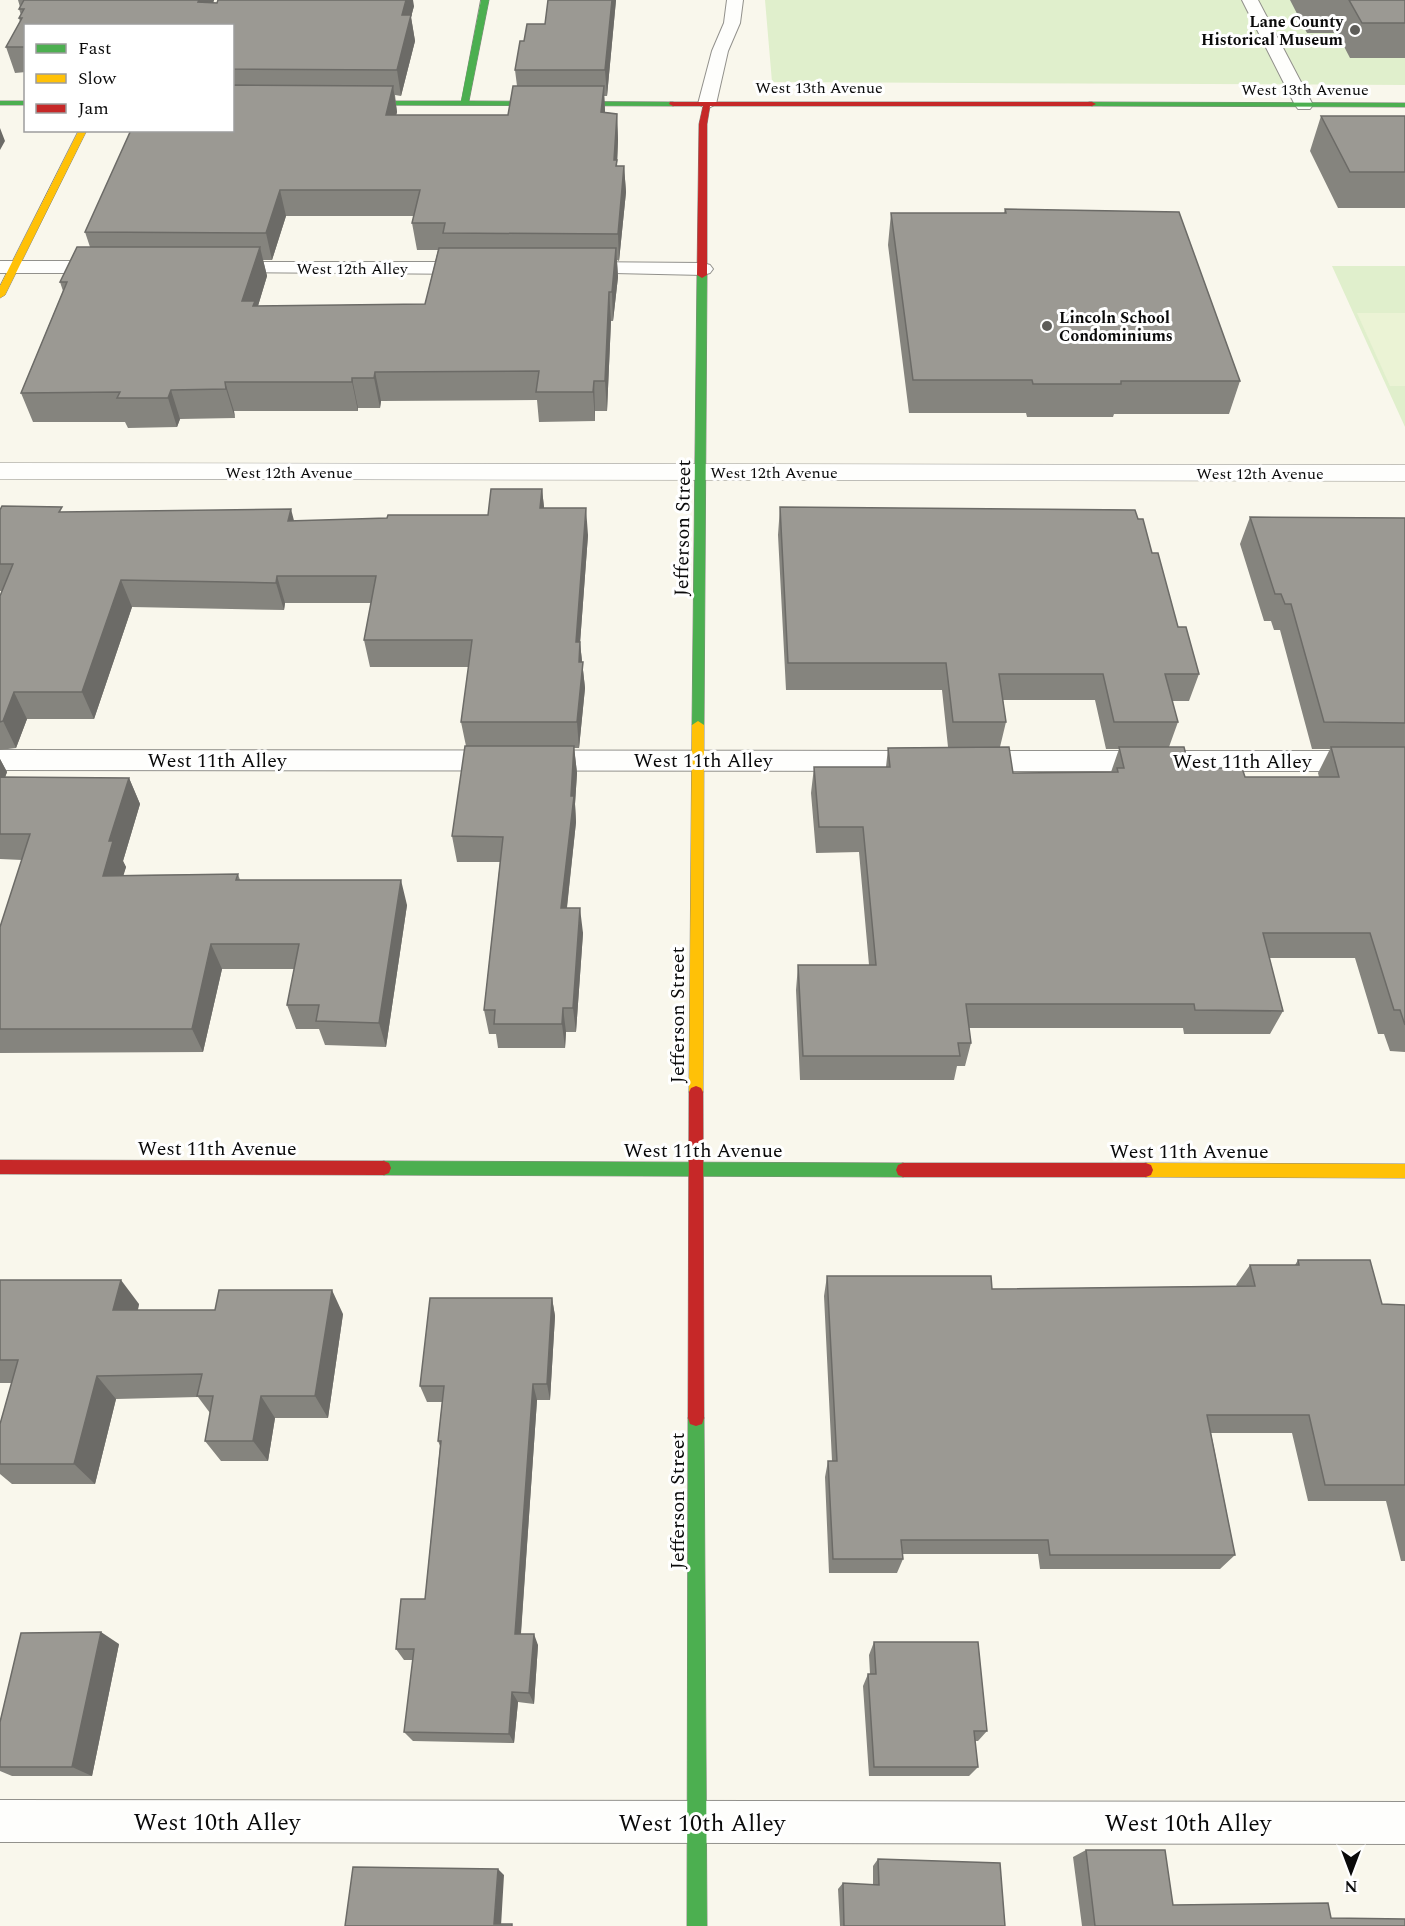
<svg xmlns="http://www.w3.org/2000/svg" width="1405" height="1926" viewBox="0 0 1405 1926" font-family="Spectral,serif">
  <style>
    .green { fill: #e0efcc }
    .pitch { fill: #ebf3d5 }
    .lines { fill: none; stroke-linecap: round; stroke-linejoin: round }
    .lane-casing { stroke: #92918c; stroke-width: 2 }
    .street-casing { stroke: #92918c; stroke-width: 1 }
    .fast-casing { stroke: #888782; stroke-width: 1 }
    .slow-casing { stroke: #888782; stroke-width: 1 }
    .jam-casing { stroke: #888782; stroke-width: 1 }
    .lane { fill: #fefefc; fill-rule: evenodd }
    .street { fill: #fefefc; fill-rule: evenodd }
    .fast { fill: #4caf50; fill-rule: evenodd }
    .slow { fill: #ffc107; fill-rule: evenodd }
    .jam { fill: #c62828; fill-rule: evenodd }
    .wall { fill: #85847e; fill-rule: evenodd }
    .shaded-wall { fill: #6c6b67 }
    .building { fill: #9b9993; stroke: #6c6b67; stroke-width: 1.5 }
    .poi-dot { fill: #5e5d59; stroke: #fff; stroke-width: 2 }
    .labels { text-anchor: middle; stroke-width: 6; stroke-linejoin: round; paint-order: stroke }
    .far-poi-label { font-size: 16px; font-weight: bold; fill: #0a0a0a; stroke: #fff; text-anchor: end }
    .far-street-label { font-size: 16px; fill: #0a0a0a; stroke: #fff }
    .street-label { font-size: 20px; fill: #0a0a0a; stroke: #fff }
    .near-street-label { font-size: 24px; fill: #0a0a0a; stroke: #fff }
  </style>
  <rect width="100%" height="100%" fill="#f9f7ec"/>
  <path class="green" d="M765,0H1405V85L772,82Z
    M1332,266H1405V427Z"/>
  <path class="pitch" d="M1357,313H1405V386H1390Z"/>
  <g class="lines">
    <defs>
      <path id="lane" d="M727,0H743L740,23L728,51L716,104L707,109L698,104L712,51L724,23Z
        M1242,0H1258L1313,105L1310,109H1298L1295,105Z
        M0,261H108L115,263L118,267L115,271L108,273H0Z
        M225,262H474L481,264L484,268L481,272L474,274L218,272L215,268L218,264Z
        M576,262L703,263L710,265L713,269L710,273L703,275L569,272L566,268L569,264Z
        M0,750L927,751L937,754L941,761L937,768L927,771L0,770Z
        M972,751H1405V771H972L962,768L958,761L962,754Z
        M0,1800L1405,1802V1844L0,1842Z"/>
      <path id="street" d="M0,463L1405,465V481L0,479Z"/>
      <path id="fast" d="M481,0H489L469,101L673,102L677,104L673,106L348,105L347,103L351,101H461Z
        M0,101H26V105H0Z
        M1089,102L1405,103V107L1092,106L1088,104Z
        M702,272L707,275L704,725L698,729L692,725L697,275Z
        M384,1161L903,1163L908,1165L910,1170L908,1175L903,1177L384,1175L379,1173L377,1168L379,1163Z
        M696,1410L702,1412L704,1418L707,1926H687L688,1418L690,1412Z"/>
      <path id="slow" d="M79,130H87L5,295L0,298V286Z
        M698,721L704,725L703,1092L701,1096L696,1098L691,1096L689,1092L692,725Z
        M1146,1163L1405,1164V1178L1146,1177L1141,1175L1139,1170L1141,1165Z"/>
      <path id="jam" d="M670,102H1092L1096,104L1092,106H710L707,124V275L702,278L697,275L699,124L703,106H673L669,104Z
        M696,1086L701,1088L703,1092L704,1418L702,1424L696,1426L690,1424L688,1418L689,1092L691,1088Z
        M0,1160L384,1161L389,1163L391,1168L389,1173L384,1175L0,1174Z
        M903,1163H1146L1151,1165L1153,1170L1151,1175L1146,1177H903L898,1175L896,1170L898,1165Z"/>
    </defs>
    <use href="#lane" class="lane-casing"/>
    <use href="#street" class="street-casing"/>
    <use href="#fast" class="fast-casing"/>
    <use href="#slow" class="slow-casing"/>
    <use href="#jam" class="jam-casing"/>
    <use href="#lane" class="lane"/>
    <use href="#street" class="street"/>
    <use href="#fast" class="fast"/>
    <use href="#slow" class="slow"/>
    <use href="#jam" class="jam"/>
  </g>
  <path class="wall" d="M18,0H214L213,3L414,6L411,17L415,41L401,96L395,95L397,112L396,115H508L517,86L515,70L524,41L545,24L548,0H616L607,96H604L605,112L617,114L618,140L617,166H624L626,192L619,261L617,260L618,277L613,321H611L607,411H595V421L539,422L537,400L381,401L380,408H358V411H234L235,418L180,419L177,427L128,428L125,422H33L21,393L63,291L60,282L90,247L85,232L232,130V26H26V72L15,73L6,47L20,22L19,18L21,15L19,9L20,7ZM286,216H414L412,223L417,250H438L425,304L258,306L267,276L263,260H272Z
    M1290,0H1405V58H1350L1337,33H1307Z
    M1321,116H1405V208H1338L1310,151Z
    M1005,209L1240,381L1229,414H1114L1113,417H1027L1026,413H909L888,245L891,213H1004Z
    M542,489L544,508L588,535L580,643L585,688L579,748H574L577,773L575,804L576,822L567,908L583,933L576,1032H566L565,1048H498L496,1034H489L484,1010L500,862H457L452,836L466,746L461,722L469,667H370L364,640L371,603H285L284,610L132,607L94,719H27L16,748L0,750V596L2,591H0V510L294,521L488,515Z
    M780,507L1138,519L1152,553L1178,627L1199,674L1189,701H1172L1178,722L1169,747L1188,763L1200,768L1245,777H1319L1318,773L1330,749H1312L1280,630H1274L1271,621H1264L1240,544L1250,517L1405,518V1052L1390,1051L1384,1034H1378L1355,958H1269L1283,1011L1270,1034H1184L1183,1028H969L971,1043L965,1066H957L954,1080H800L796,990L798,965H869L859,852L816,853L811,793L814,767H886L888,748L948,747L942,690H786L778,535ZM1003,700H1095L1106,749H1119L1111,772L1013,773L1000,747L1006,722Z
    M0,759L7,772L5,777L129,778L140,804L123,861L126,867L123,875L238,874L240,880L407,905L386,1047L325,1045L319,1029H296L287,1005L294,969H222L203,1052L0,1053V927L22,860L0,859Z
    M1298,1260L1382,1304L1405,1305V1561H1401L1386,1501H1308L1292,1433H1211L1235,1555L1220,1569H1040L1038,1554H902L903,1559L897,1573H829L825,1477L828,1461H832L824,1296L827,1276L992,1289L1237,1286L1236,1285L1250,1265H1295Z
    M0,1280L139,1304L138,1310L343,1314L328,1418H275L268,1461H221L205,1441L210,1413L198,1397L116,1399L95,1484H12L0,1474V1424L12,1383H0Z
    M552,1298L555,1316L550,1400H537L521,1634L538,1645L534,1704L518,1702L514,1743L413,1741L404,1732L413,1660H404L396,1649L425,1599L440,1446L438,1441L442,1402H427L420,1386Z
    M874,1642L987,1731L978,1741H975L978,1767L969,1776H869L863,1686L868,1674H870L869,1655Z
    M119,1644L92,1776H12L0,1771V1722Z
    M1086,1850L1173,1905L1331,1918L1405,1926H1082L1073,1857Z
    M878,1859L1005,1926H840L838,1889L843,1883L873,1885V1866Z"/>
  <path class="shaded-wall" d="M199,0H214L205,26L198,2Z
    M406,0H413L414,6L411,17L415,41L401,96L397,70L402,15Z
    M612,0H616L607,96L605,70Z
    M393,86L397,112L390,141L386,115Z
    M604,86L605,112H601Z
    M617,114L618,140L617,163L618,186L614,160Z
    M0,128L5,141L0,150Z
    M624,166L626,192L619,261L618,234Z
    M280,190L286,216L272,260L266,233Z
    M260,247L267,276L257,309L242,301Z
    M616,248L618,277L613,321L612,292Z
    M609,292L611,321L607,411L605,381Z
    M375,372L381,401L380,408L374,378Z
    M352,378L358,408V411L352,382Z
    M594,381L595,411V421L593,392Z
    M225,382L234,411L235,418L226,389Z
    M171,390L180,419L177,427L168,398Z
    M542,489L545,516L540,508Z
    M586,508L588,535L580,643L585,688L579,748L577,722L576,642Z
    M291,509L298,536L288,521Z
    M277,576L285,603L284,610L276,583Z
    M121,580L132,607L94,719L82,692Z
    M14,692L27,719L16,748L3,721Z
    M574,746L577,773L575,804L576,822L564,933L561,908Z
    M0,759L7,772L0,792Z
    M129,778L140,804L123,861L126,867L116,901L103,876L109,841Z
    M401,880L407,905L386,1047L379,1023Z
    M580,908L583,933L576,1032L573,1008Z
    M211,944L222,969L203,1052L192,1029Z
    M563,1008L566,1032L565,1048L562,1024Z
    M121,1280L139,1304L132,1334L113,1310Z
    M332,1290L343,1314L328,1418L315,1396Z
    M552,1298L555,1316L550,1400L547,1384Z
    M97,1376L116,1399L95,1484L74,1464Z
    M533,1384L537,1400L520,1645L515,1634Z
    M261,1396L275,1418L268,1461L253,1441Z
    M101,1632L119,1644L92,1776L72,1767Z
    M534,1634L538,1645L534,1704L529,1693Z
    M512,1692L518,1702L514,1743L509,1734Z
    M498,1869L504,1875L501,1926L494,1924Z"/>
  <path class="building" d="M24,0H199L198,2L217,3L218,0H406L402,15H411L397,70L232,69V26H26V47H6L22,18H19L24,9H19Z
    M548,0H612L605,70H515L520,41H524L527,24H545Z
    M1349,0H1405V23H1362Z
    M232,85L393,86L386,115H508L513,86H604L601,112L617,114L614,160H617L616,166H624L618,234L443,233L445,223H412L420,190H280L266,233L85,232L131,130H232Z
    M1321,116H1405V172H1350Z
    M1005,209L1179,212L1240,381H1121V384H1033L1032,380H913L891,213H1006Z
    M77,247H260L242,301H255L253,306L425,304L439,248H616L612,292H609L605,381H594L593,392H536L539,371L375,372L374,378H352V382H225L226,389L171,390L168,398H117L120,392L21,393L67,282H60Z
    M491,489H542L540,508H586L576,642H580L579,662H583L577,722H461L472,640H364L376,576H277L276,583L121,580L82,692H14L3,721L0,722V596L13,564H0V510L2,506L62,507L59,512L291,509L288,521L387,518L388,515H488Z
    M780,507L1135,510L1138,519H1143L1152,553H1158L1178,627H1186L1199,674H1165L1178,722H1114L1103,674H999L1006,722H953L946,663H788Z
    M1250,517L1405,518V723L1324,722L1291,604H1285L1281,594H1275Z
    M465,746H574L571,796H574L561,908H580L573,1008H563L562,1024H494L495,1010H484L503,837L452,836Z
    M1009,747L1013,773L1118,772L1117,768H1124L1119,747H1184L1188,763H1199L1200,768H1242L1245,777H1339L1331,747H1405V1025L1400,1010H1394L1370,933H1263L1283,1011L1195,1010L1194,1004H966L971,1043H958L960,1056H803L798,965H876L863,827H819L814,767H890L888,748Z
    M0,777L129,778L109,841H113L103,876L238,874L236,880H401L379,1023L316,1021L319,1005H287L299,944H211L192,1029H0V927L30,834H0Z
    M1298,1260H1370L1382,1304L1405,1305V1485H1325L1309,1415H1207L1235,1555H1050L1048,1540H901L903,1559H833L828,1461H837L827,1276H991L992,1289L1255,1286L1250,1265H1299Z
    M0,1280H121L113,1310H215L219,1290H332L315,1396H261L253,1441H205L213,1396H197L202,1374L97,1376L74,1464H0V1424L18,1360H0Z
    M430,1298H552L547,1384H533L515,1634H534L529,1693L512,1692L509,1734L404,1732L414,1649H396L401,1599H425L441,1441H438L444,1386H420Z
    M101,1632L72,1767H0V1722L21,1633Z
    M874,1642H978L987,1731H974L978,1767H874L868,1674H876Z
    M1086,1850H1165L1173,1905L1328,1903L1331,1918L1405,1919V1926H1095Z
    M878,1859L1000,1863L1005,1926H844L843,1883L879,1885Z
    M353,1867L498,1869L494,1924H512V1926H345Z"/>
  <g class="poi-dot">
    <circle cx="1355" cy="30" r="6"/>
    <circle cx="1047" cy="326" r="6"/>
  </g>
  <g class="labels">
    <g class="far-poi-label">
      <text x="1343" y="27">Lane County<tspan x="1343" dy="18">Historical Museum</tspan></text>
      <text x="1059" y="323" text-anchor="start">Lincoln School<tspan x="1059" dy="18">Condominiums</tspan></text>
    </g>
    <g class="far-street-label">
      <text x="819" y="93">West 13th Avenue</text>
      <text x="1305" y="95">West 13th Avenue</text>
      <text x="352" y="274">West 12th Alley</text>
      <text x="289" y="478">West 12th Avenue</text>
      <text x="774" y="478">West 12th Avenue</text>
      <text x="1260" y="479">West 12th Avenue</text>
    </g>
    <g class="street-label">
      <text transform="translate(682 528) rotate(-89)" y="7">Jefferson Street</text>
      <text x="217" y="767">West 11th Alley</text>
      <text x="703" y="767">West 11th Alley</text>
      <text x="1242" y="768">West 11th Alley</text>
      <text transform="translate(677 1015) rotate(-90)" y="7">Jefferson Street</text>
      <text x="217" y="1155">West 11th Avenue</text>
      <text x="703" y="1157">West 11th Avenue</text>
      <text x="1189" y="1158">West 11th Avenue</text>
      <text transform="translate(677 1501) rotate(-90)" y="7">Jefferson Street</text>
    </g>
    <g class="near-street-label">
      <text x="217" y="1830">West 10th Alley</text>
      <text x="702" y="1831">West 10th Alley</text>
      <text x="1188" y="1831">West 10th Alley</text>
    </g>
  </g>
  <rect x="24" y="24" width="210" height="108" fill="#ffffff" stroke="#9d9d9d" stroke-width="1.5"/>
  <rect x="36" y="44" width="30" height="9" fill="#4caf50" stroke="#9d9d9d" stroke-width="1.5"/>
  <text x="78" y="54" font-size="18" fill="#0a0a0a">Fast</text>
  <rect x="36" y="74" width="30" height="9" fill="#ffc107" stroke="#9d9d9d" stroke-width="1.5"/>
  <text x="78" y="84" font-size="18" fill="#0a0a0a">Slow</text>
  <rect x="36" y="104" width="30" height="9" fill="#c62828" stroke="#9d9d9d" stroke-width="1.5"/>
  <text x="78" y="114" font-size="18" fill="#0a0a0a">Jam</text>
  <g transform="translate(1351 1872) rotate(180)" stroke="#ffffff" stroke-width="4.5" paint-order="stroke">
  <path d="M0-4.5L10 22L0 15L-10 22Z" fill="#0a0a0a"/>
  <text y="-9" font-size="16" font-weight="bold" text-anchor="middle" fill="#0a0a0a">N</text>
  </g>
</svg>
